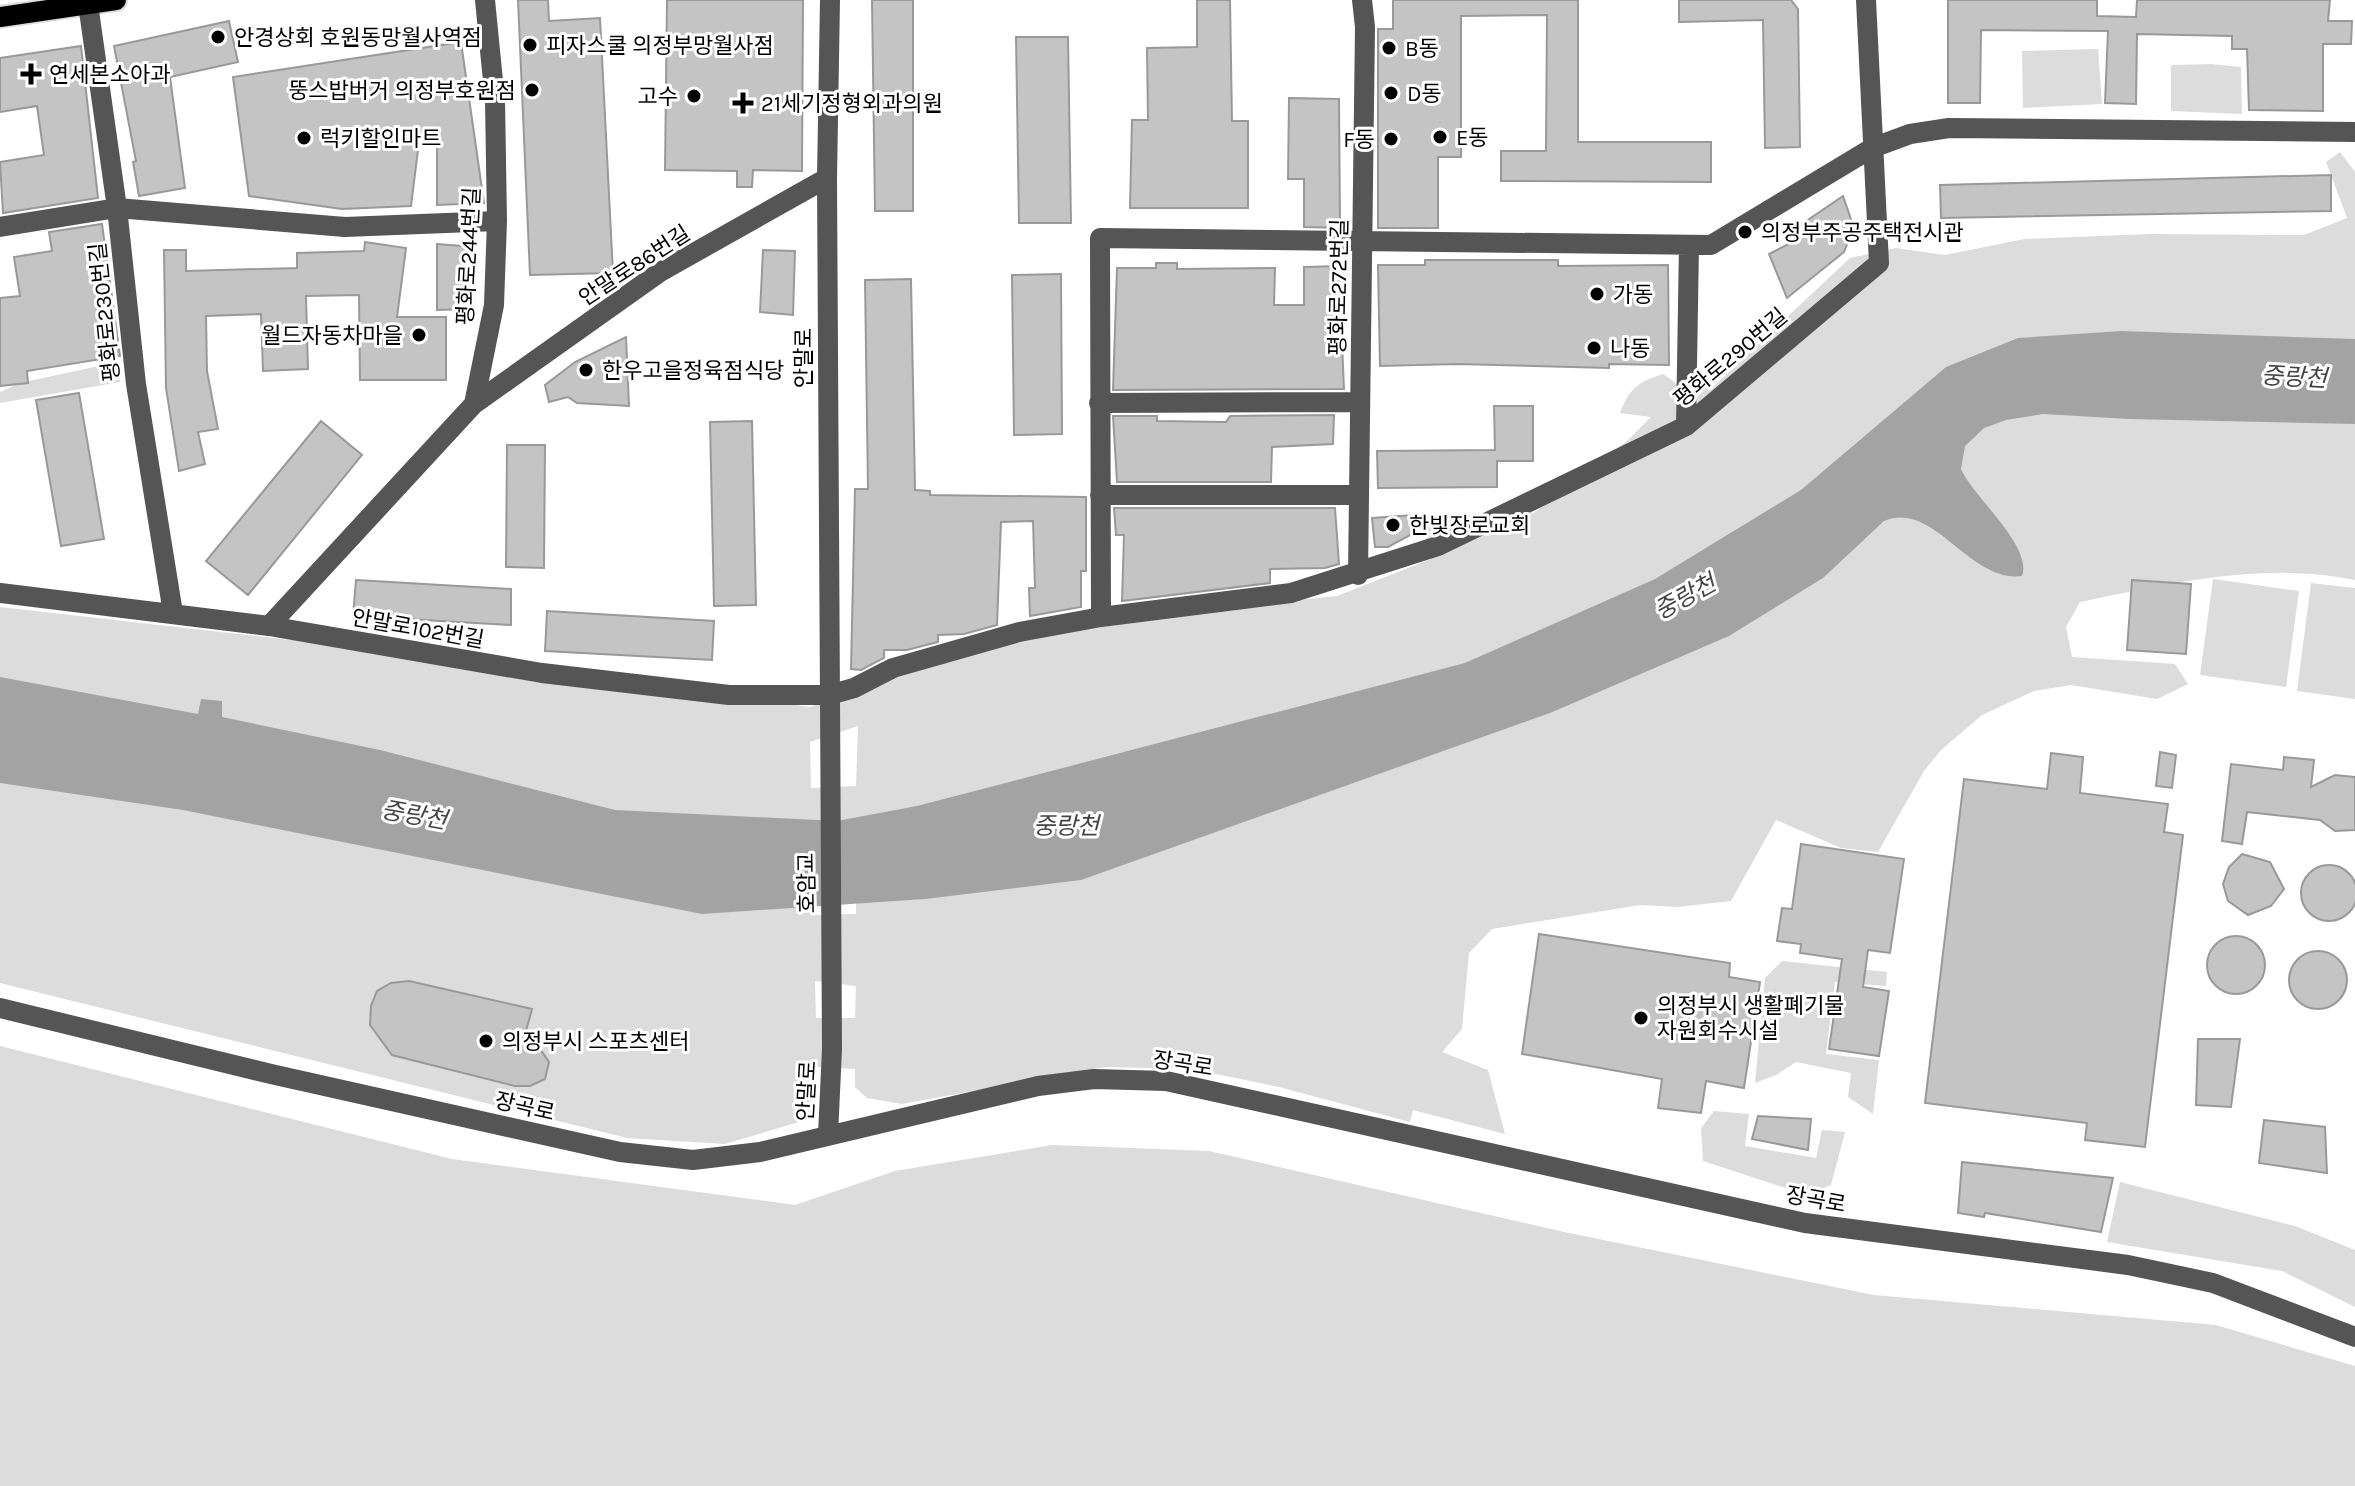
<svg xmlns="http://www.w3.org/2000/svg" width="2355" height="1486" viewBox="0 0 2355 1486" font-family="Karla,'Noto Sans KR',sans-serif">
  <style>
    .green { fill: #dcdcdc; fill-rule: evenodd }
    .water { fill: #a3a3a3 }
    .building { fill: #c4c4c4; stroke: #999; stroke-width: 2 }
    .lines { fill: none; stroke-linecap: round; stroke-linejoin: round }
    .major-casing { stroke: #dbdbdb; stroke-width: 24 }
    .minor { stroke: #555; stroke-width: 20 }
    .major { stroke: #000; stroke-width: 20 }
    .poi-dot { fill: #000; stroke: #fff; stroke-width: 3 }
    .labels { text-anchor: middle; stroke-width: 6; stroke-linejoin: round; paint-order: stroke }
    .poi-label { font-size: 22px; fill: #000; stroke: #fff; text-anchor: start }
    .street-label { font-size: 22px; fill: #000; stroke: #fff }
    .water-label { font-size: 24px; font-style: italic; fill: #444; stroke: #fff }
  </style>
  <rect width="100%" height="100%" fill="#fff"/>
  <path class="green" d="M2098,49L2102,104L2023,108L2022,51Z
    M2211,64L2241,67L2242,114L2171,111V65Z
    M2340,152L2355,172V580C2263,561 2170,584 2080,602L2066,627L2072,657L2175,664L2188,684L2157,699L2071,685L2034,691L1982,715L1941,750L1924,771L1878,852L1841,848L1776,820L1731,901L1678,907L1640,905L1492,929L1469,953L1462,1029L1442,1052L1488,1070L1505,1134L1413,1110L1410,1122L1279,1087L1192,1069L1105,1067L902,1104L867,1098L855,1087V1069L816,1067L815,1094L799,1122L725,1144L627,1138L0,983V607L291,640L297,637L810,707L883,679L1022,639L1240,606L1337,596L1431,559L1420,518L1534,513L1628,440L1651,417L1620,413C1629,389 1638,382 1663,374L1680,386L1713,387L1850,258L1896,248L1945,255L2024,239L2150,234L2304,235L2347,218L2326,162ZM858,726L856,786L811,788L810,742ZM856,838V914L814,915L812,844ZM815,981L856,986L855,1018H816Z
    M117,362L120,382L0,403V392L20,383Z
    M2213,579L2299,591L2286,687L2200,675Z
    M2311,583L2355,588V699L2297,691Z
    M1782,961L1887,972L1886,986L1835,982L1826,1054L1879,1060L1873,1114L1848,1097L1851,1073L1796,1062L1776,1075L1755,1083L1765,978Z
    M0,1046L452,1159L795,1205L895,1171L1052,1145L1209,1151L1569,1233L1874,1295L2216,1325L2355,1366V1486H0Z
    M1714,1111L1749,1114L1745,1146L1816,1158L1822,1130L1845,1132L1831,1185L1807,1195L1703,1161L1701,1128Z
    M2120,1182L2295,1226L2355,1250V1307L2282,1271L2107,1242Z"/>
  <path class="water" d="M2121,331L2355,339V424L2129,419L2043,414L2006,420L1984,428L1965,446L1961,469C1973,497 2033,546 2022,576C1969,583 1934,500 1884,521L1823,578L1729,636L1550,713L1081,880L925,899L702,914L183,810L0,783V677L198,714L201,699L222,701V717L380,750L615,810L837,821L917,806L1465,663L1655,579L1801,490L1946,367L2018,338Z"/>
  <path class="building" d="M518,0H548L549,21L600,18L613,273L530,275Z
    M667,0H803L802,171L753,170L752,187H737V171L665,170Z
    M872,0H913V211H875Z
    M1197,0H1230L1232,121H1248V208H1130L1132,120H1148L1147,48L1197,47Z
    M1393,0H1578V142H1711V182L1501,181V151H1546L1547,15L1461,16V157H1438V228H1378V29H1393Z
    M1679,0H1791L1798,9L1800,147L1765,148L1763,20L1679,22Z
    M1948,0H2097V16L2136,17L2137,0H2330L2328,21H2352L2351,44H2323V111L2249,110L2247,49H2232V36L2137,34L2136,104L2105,103L2108,31L1981,30L1980,103H1948Z
    M229,21L238,62L170,77L185,188L139,196L133,162L136,161L114,46Z
    M1016,37H1068L1071,223H1019Z
    M461,42L484,203L437,205V135L420,134L411,206L342,209L249,196L233,77Z
    M81,46L98,198L3,213L0,162L44,155L37,106L0,112V58Z
    M1289,98L1339,99L1340,228L1304,227V179H1288Z
    M2331,175V211L1941,218L1940,185Z
    M1843,196L1854,228L1844,252L1787,298L1769,254L1806,235L1802,224Z
    M102,224L120,356L27,371L28,383L0,386V298L20,296L14,257L52,251L49,232Z
    M365,242L406,248L397,317H446V380H360L359,295L306,296L308,369L263,371L261,314L206,316L207,371L218,429L198,432L205,464L179,471L166,388L164,250H186V271L297,268V253L364,251Z
    M437,244L475,247L473,309L437,310Z
    M763,250L795,251L793,315L760,312Z
    M1425,260H1558V266L1668,265L1669,365L1609,364V368L1458,364L1380,366L1378,265H1425Z
    M1156,263H1177V269L1275,268L1274,305H1304V267L1340,266L1337,343H1342L1344,389L1113,390L1117,268H1156Z
    M1061,274L1062,434L1014,435L1012,275Z
    M911,279L915,490L930,491V495L1086,497V571H1081V607L1030,616L1029,588H1035L1033,521L1001,522L997,625L964,634L938,635V642L907,650H884V658L861,670L851,669L855,489H868L865,280Z
    M626,337L629,406L577,403L568,397L549,402L545,385L575,362Z
    M79,393L104,539L61,546L36,400Z
    M1494,406H1533V461H1497V487L1378,488L1377,451L1495,450Z
    M1334,415L1333,444L1272,447L1271,482H1117L1113,416H1157V421L1226,422L1230,416Z
    M321,421L362,455L248,595L206,561Z
    M752,421L756,605L714,606L710,422Z
    M507,445H545L544,568L506,567Z
    M1114,508H1335L1339,564L1325,568L1270,569V583L1122,601L1124,535H1116Z
    M1414,515L1416,532L1388,547H1375L1372,518Z
    M356,580L511,589V625L353,616Z
    M2132,580L2191,584L2186,654L2127,650Z
    M547,611L714,621L712,660L545,651Z
    M2160,752L2176,755L2172,788L2156,786Z
    M2051,753L2083,757L2080,793L2168,804L2164,832L2183,835L2145,1147L2085,1140L2087,1123L1925,1103L1964,779L2047,789Z
    M2284,757L2314,760L2311,787L2335,775L2355,777V830L2335,831L2320,820L2247,812L2242,844L2222,841L2231,764L2283,770Z
    M1801,844L1904,859L1890,953L1868,950L1863,987L1889,991L1879,1056L1829,1049L1842,959L1800,953L1801,944L1777,941L1782,908L1792,909Z
    M2242,854L2270,862L2284,889L2271,906L2248,915L2228,901L2223,884L2229,867Z
    M2301 893a28 28 0 1 1 56 0a28 28 0 1 1-56 0Z
    M1539,934L1730,963L1729,977L1760,982L1744,1088L1706,1081L1701,1113L1658,1108L1662,1079L1522,1054Z
    M2207 965a29 29 0 1 1 58 0a29 29 0 1 1-58 0Z
    M2289 980a29 29 0 1 1 58 0a29 29 0 1 1-58 0Z
    M409,981L532,1009L524,1038L538,1046L549,1062L545,1079L530,1086H515L392,1055L370,1025L371,1006L377,991L391,983Z
    M2198,1039H2240L2231,1107L2196,1105Z
    M1758,1116L1811,1119L1808,1150L1752,1139Z
    M2264,1120L2325,1127L2327,1173L2259,1163Z
    M1962,1162L2113,1178L2101,1232L1985,1213L1984,1217L1958,1213Z"/>
  <g class="lines">
    <defs>
      <path id="major" d="M0,17L116,0"/>
    </defs>
    <use href="#major" class="major-casing"/>
    <path class="minor" d="M88,4L117,208L136,384L173,613
      M0,227L117,208L345,227L497,221
      M1099,403L1360,402
      M474,404L660,272L827,178
      M1686,426L1689,245
      M1100,495H1359
      M1358,575L1365,27L1362,0
      M0,593L269,626L542,673L729,695H829L854,688L893,668L1019,632L1101,617L1291,593L1438,546L1686,426L1879,263L1866,0
      M1101,617L1100,238L1711,245L1872,148L1910,134L1949,128L2355,132
      M269,626L474,404L494,305L497,221L495,101L485,0
      M0,1008L271,1074L620,1152L693,1160L760,1152L1038,1086L1094,1079L1166,1081L1805,1223L2128,1265L2213,1283L2355,1337
      M828,1135L832,1049L827,178L830,0"/>
    <use href="#major" class="major"/>
  </g>
  <g class="poi-dot">
    <circle cx="218" cy="37" r="8"/>
    <circle cx="530" cy="45" r="8"/>
    <circle cx="1389" cy="48" r="8"/>
    <path d="M27 62h8v8h8v8h-8v8h-8v-8h-8v-8h8z"/>
    <circle cx="532" cy="90" r="8"/>
    <circle cx="1391" cy="93" r="8"/>
    <circle cx="694" cy="96" r="8"/>
    <path d="M739 91h8v8h8v8h-8v8h-8v-8h-8v-8h8z"/>
    <circle cx="1440" cy="137" r="8"/>
    <circle cx="304" cy="138" r="8"/>
    <circle cx="1391" cy="139" r="8"/>
    <circle cx="1745" cy="232" r="8"/>
    <circle cx="1597" cy="294" r="8"/>
    <circle cx="419" cy="335" r="8"/>
    <circle cx="1594" cy="348" r="8"/>
    <circle cx="586" cy="370" r="8"/>
    <circle cx="1393" cy="525" r="8"/>
    <circle cx="1641" cy="1018" r="8"/>
    <circle cx="486" cy="1041" r="8"/>
  </g>
  <g class="labels">
    <g class="poi-label">
      <text x="234" y="45">안경상회 호원동망월사역점</text>
      <text x="546" y="53">피자스쿨 의정부망월사점</text>
      <text x="1405" y="56">B동</text>
      <text x="49" y="82">연세본소아과</text>
      <text x="516" y="98" text-anchor="end">뚱스밥버거 의정부호원점</text>
      <text x="1407" y="101">D동</text>
      <text x="678" y="104" text-anchor="end">고수</text>
      <text x="761" y="111">21세기정형외과의원</text>
      <text x="1456" y="145">E동</text>
      <text x="320" y="146">럭키할인마트</text>
      <text x="1375" y="147" text-anchor="end">F동</text>
      <text x="1761" y="240">의정부주공주택전시관</text>
      <text x="1613" y="302">가동</text>
      <text x="403" y="343" text-anchor="end">월드자동차마을</text>
      <text x="1610" y="356">나동</text>
      <text x="602" y="378">한우고을정육점식당</text>
      <text x="1409" y="533">한빛장로교회</text>
      <text x="1657" y="1013">의정부시 생활폐기물<tspan x="1657" dy="25">자원회수시설</tspan></text>
      <text x="502" y="1049">의정부시 스포츠센터</text>
    </g>
    <g class="street-label">
      <text transform="translate(468 256) rotate(-87)" y="8">평화로244번길</text>
      <text transform="translate(634 265) rotate(-33)" y="8">안말로86번길</text>
      <text transform="translate(1338 287) rotate(-89)" y="8">평화로272번길</text>
      <text transform="translate(104 312) rotate(-96)" y="8">평화로230번길</text>
      <text transform="translate(1730 357) rotate(-40)" y="8">평화로290번길</text>
      <text transform="translate(803 358) rotate(-90)" y="8">안말로</text>
      <text transform="translate(418 628) rotate(10)" y="8">안말로102번길</text>
      <text transform="translate(806 883) rotate(-91)" y="8">호암교</text>
      <text transform="translate(1183 1063) rotate(9)" y="8">장곡로</text>
      <text transform="translate(806 1091) rotate(-87)" y="8">안말로</text>
      <text transform="translate(525 1106) rotate(13)" y="8">장곡로</text>
      <text transform="translate(1816 1199) rotate(10)" y="8">장곡로</text>
    </g>
    <g class="water-label">
      <text transform="translate(2294 377) rotate(3)" y="8">중랑천</text>
      <text transform="translate(1685 597) rotate(-29)" y="8">중랑천</text>
      <text transform="translate(414 815) rotate(10)" y="8">중랑천</text>
      <text x="1066" y="834">중랑천</text>
    </g>
  </g>
</svg>
